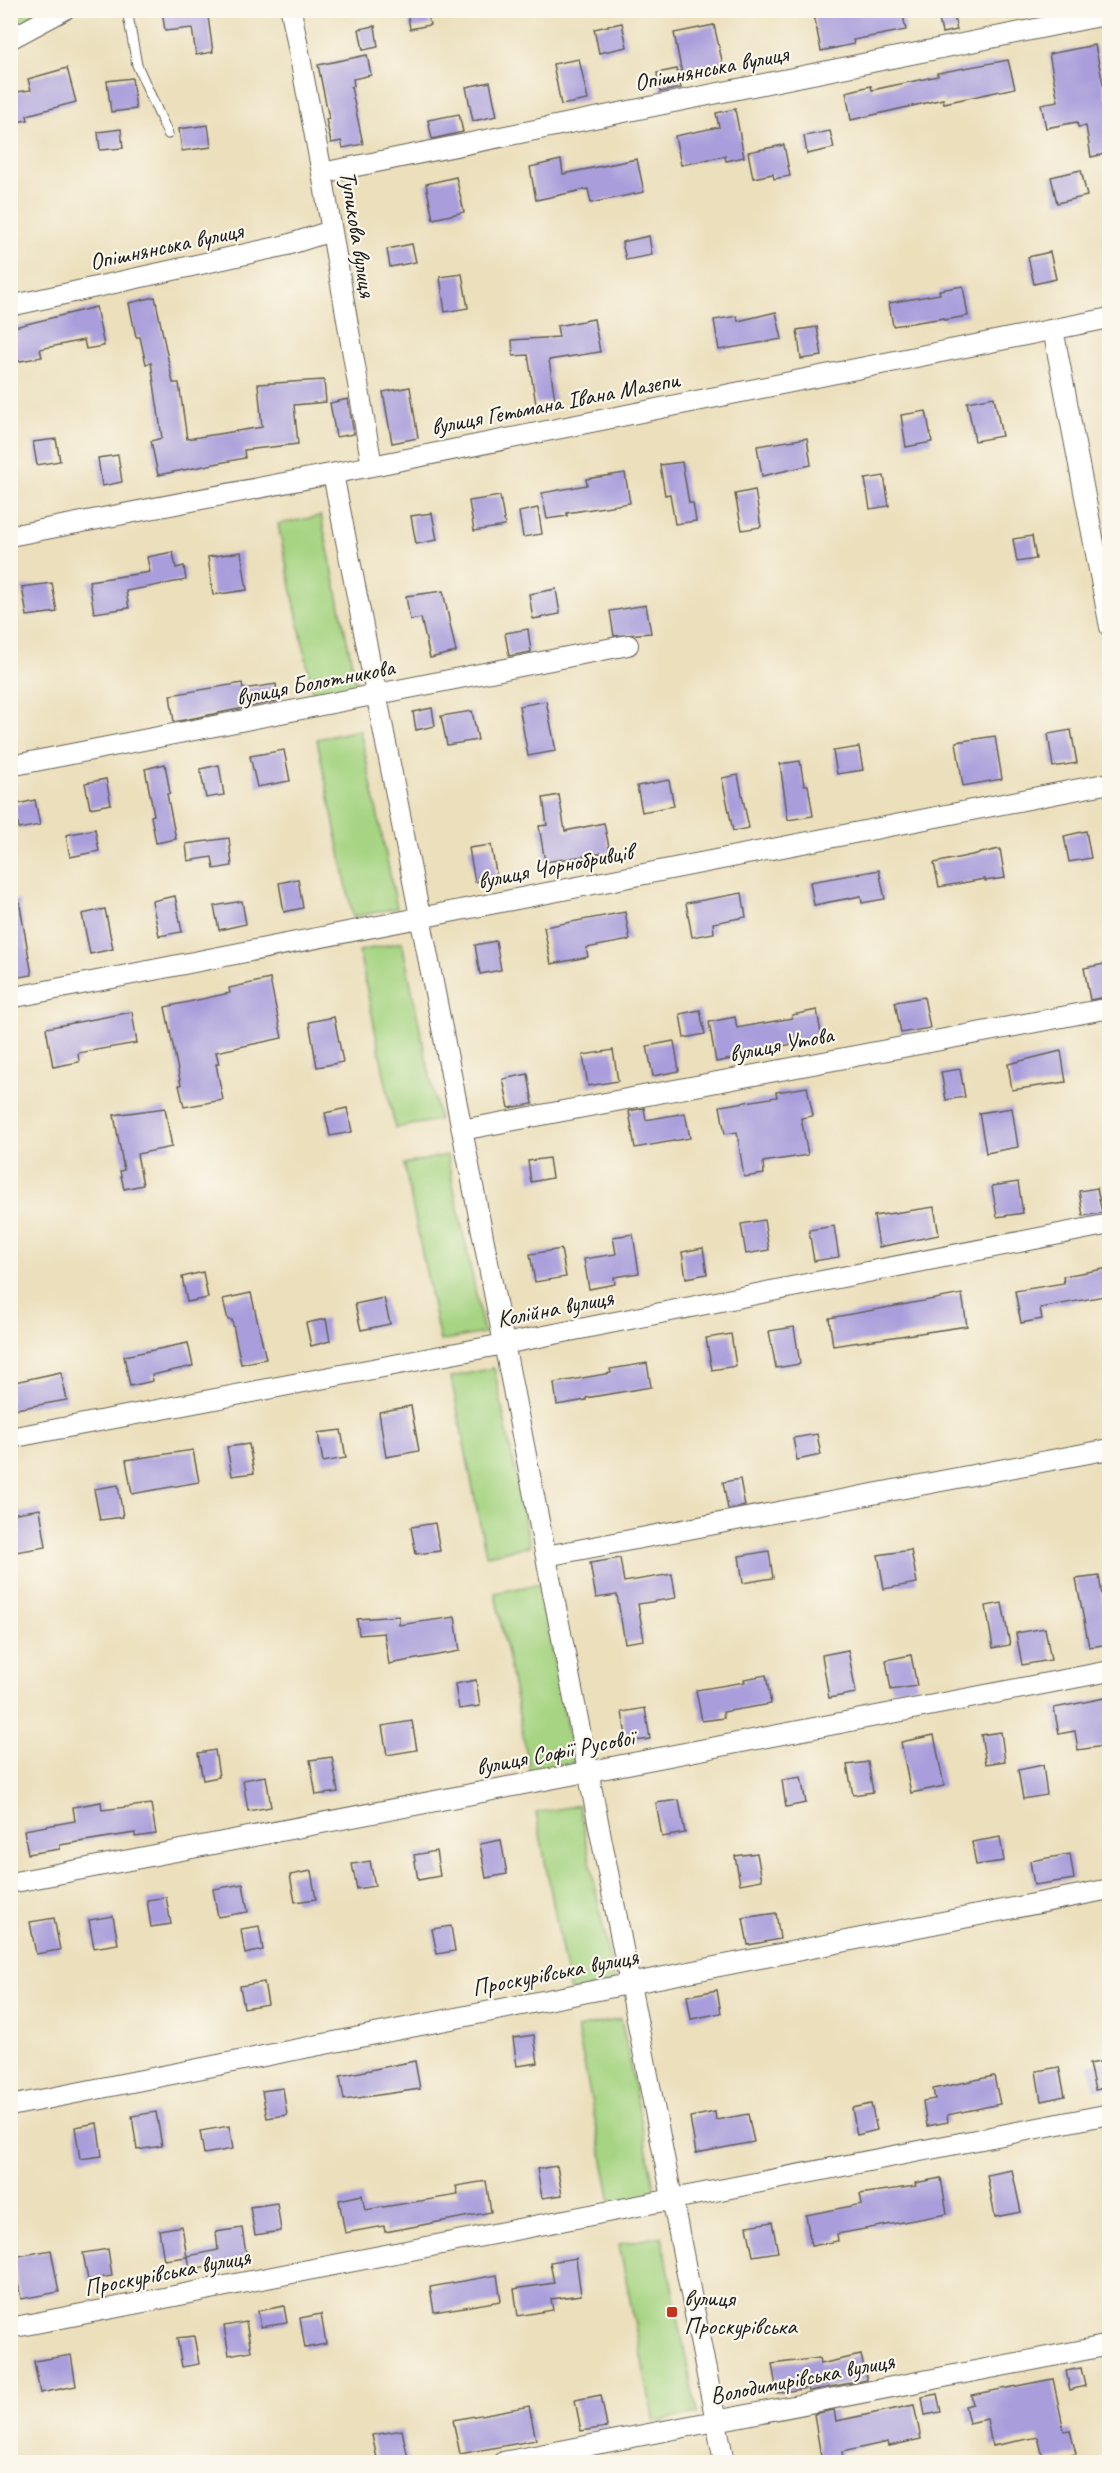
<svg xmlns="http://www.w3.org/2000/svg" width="1120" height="2473" viewBox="0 0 1120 2473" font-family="Caveat,sans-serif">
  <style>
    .green { fill: #a6d482; stroke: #61784f; stroke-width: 1.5 }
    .building { fill: #a99edb }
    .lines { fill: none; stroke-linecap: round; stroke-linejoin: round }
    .service-casing { stroke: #646054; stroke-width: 11 }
    .minor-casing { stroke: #646054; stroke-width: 22 }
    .service { stroke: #fff; stroke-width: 9 }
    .minor { stroke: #fff; stroke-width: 20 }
    .poi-dot { fill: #c8321e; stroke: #fbf7ec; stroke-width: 2 }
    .labels { text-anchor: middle; stroke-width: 4.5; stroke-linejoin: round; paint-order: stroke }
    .street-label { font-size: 24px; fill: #1c1c1c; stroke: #fbf7ec }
    .poi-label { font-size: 24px; fill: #1c1c1c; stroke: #fbf7ec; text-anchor: start }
  </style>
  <rect width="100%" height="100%" fill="#fbf7ec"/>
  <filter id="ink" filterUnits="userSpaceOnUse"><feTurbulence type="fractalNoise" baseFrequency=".0167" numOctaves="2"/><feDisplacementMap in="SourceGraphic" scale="12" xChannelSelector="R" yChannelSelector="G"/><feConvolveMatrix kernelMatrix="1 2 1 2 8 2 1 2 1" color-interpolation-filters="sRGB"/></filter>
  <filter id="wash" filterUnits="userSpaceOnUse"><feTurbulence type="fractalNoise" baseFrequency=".008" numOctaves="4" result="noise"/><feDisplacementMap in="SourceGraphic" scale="24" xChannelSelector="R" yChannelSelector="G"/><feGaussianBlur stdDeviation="1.35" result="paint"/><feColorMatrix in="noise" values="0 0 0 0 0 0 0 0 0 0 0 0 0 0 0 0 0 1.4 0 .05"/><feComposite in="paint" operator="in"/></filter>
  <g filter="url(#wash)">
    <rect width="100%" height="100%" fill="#ebdfbc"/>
    <path class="green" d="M11,11H64L11,39Z
      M321,516L358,693L315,702L278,524Z
      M360,730L397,908L353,917L317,739Z
      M402,942L439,1120L395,1128L359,951Z
      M447,1155L484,1333L440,1341L404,1164Z
      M494,1368L530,1546L486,1555L451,1377Z
      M539,1584L574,1763L530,1771L495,1593Z
      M579,1805L614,1983L570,1992L536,1813Z
      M621,2019L656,2197L612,2206L577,2028Z
      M662,2236L697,2414L654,2422L619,2244Z"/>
    <g id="blocks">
      <path class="building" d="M162,10H207L213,52L196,55L192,28L165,31Z
        M407,10H427L430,25L410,29Z
        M838,10H902L906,30L853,40L854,44L821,51L814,15Z
        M953,12L957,30L942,33L938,15Z
        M622,23L627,47L599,53L594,29Z
        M714,25L723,65L682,74L674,33Z
        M375,26L378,47L363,50L359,29Z
        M1095,45L1106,98L1110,97V153L1091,157L1086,126L1078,127L1077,122L1046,128L1041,104L1058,101L1049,54Z
        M367,55L371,75L353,79L354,86L351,87L363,144L343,148L341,141L331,143L326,119L329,118L318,65Z
        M579,59L588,100L561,105L553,64Z
        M1008,60L1015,88L944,103L943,99L851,120L846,92L871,86L872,90L938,76L937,73Z
        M67,68L76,102L27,115L28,120L10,123V93L31,90L28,79Z
        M677,69L681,88L660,92L657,73Z
        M132,78L136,109L111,112L107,81Z
        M490,82L497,116L473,121L466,87Z
        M735,109L744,157L726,161L725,156L681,165L675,136L719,127L716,113Z
        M459,114L463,132L432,139L428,120Z
        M208,125L211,147L182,151L179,129Z
        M121,129L123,148L100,150L98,132Z
        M830,131L834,148L807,154L804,136Z
        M784,145L790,176L774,179L773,174L753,178L748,152Z
        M637,159L644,192L591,203L588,189L536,200L530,167L561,160L563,174Z
        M1081,170L1087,196L1057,203L1051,177Z
        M456,177L464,212L433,219L426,184Z
        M649,236L652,255L626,260L622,242Z
        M412,244L416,262L390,267L387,249Z
        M1050,252L1056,279L1034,284L1028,257Z
        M462,274L468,308L445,312L440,277Z
        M963,286L968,316L944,320V318L893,326L889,303L940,294L939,290Z
        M155,297L173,383H179L187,439L262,427L258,384L324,380L326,402L294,405L298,444L244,450L245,458L158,475L151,441L162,438L151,363L146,364L140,337H136L129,303Z
        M96,307L104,346L86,349L84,340L40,349L42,357L10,363V328Z
        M776,312L782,339L719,350L714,320L737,316L738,321Z
        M594,319L600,352L549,360L555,400L536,404L528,355L513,356L512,340L559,337L557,326Z
        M817,327L822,356L801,359L797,330Z
        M410,387L418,438L392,443L383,392Z
        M994,397L1002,436L975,441L967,402Z
        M348,399L354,434L336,437L330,403Z
        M926,411L932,442L906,447L901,415Z
        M807,438L811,465L762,476L757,446Z
        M56,439L60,461L37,465L33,442Z
        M118,455L122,482L102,486L98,458Z
        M682,462L689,503H693L696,521L675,524L670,494L665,495L660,465Z
        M625,473L630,503L567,513V516L547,519L542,493L587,485L586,479Z
        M884,476L889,506L870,509L865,479Z
        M755,490L761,527L742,530L735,494Z
        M500,496L505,526L474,531L469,501Z
        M538,508L542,534L523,537L519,512Z
        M432,513L437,540L416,544L411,516Z
        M1032,536L1036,559L1017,562L1013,539Z
        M173,552L176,568L184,566L186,580L126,591L129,608L94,613L89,581L150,572L147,557Z
        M241,552L247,590L213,595L208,557Z
        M52,583L57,612L27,616L22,587Z
        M556,589L560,614L533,619L529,594Z
        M443,591L456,652L430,658L421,618L410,620L406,596Z
        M646,605L651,633L614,636L610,611Z
        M528,629L531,652L509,656L505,633Z
        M242,683L243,689L276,684L278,701L174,722L170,695Z
        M546,701L556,751L528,756L519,706Z
        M432,708L435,726L416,730L413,712Z
        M472,711L478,740L447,745L441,716Z
        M1071,730L1077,763L1053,767L1048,734Z
        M995,736L1002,779L963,786L956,742Z
        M859,747L863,770L837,774L833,751Z
        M284,750L290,781L257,787L250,756Z
        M800,761L804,785H808L813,816L788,820L780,764Z
        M165,764L170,793L167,794L176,839L156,843L151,816L154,815L145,769Z
        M219,765L224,795L206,798L200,769Z
        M738,775L749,828L733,831L722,778Z
        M106,779L111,804L90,808L85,783Z
        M669,780L674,806L642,812L637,786Z
        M559,795L565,831L604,823L610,852L545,862L539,826L547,825L543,798Z
        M35,800L40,825L19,829L14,805Z
        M95,829L99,851L70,857L66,835Z
        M1086,831L1091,858L1069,862L1064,836Z
        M229,838L232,866L214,869L212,857L188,861L186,844Z
        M491,845L497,878L475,882L469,848Z
        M1000,849L1005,878L985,881V879L939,887L934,863Z
        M879,870L885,899L862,903L861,896L814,905L810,882Z
        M298,879L303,908L284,912L279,883Z
        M742,893L746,917L713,923L714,933L692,937L686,903Z
        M175,896L182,932L159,936L152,901Z
        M19,900L32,975L13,978L10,971V901Z
        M242,901L246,924L219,930L214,906Z
        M105,909L113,949L90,954L82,914Z
        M625,912L630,940L586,948L588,957L551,964L544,927Z
        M496,941L501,970L480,974L475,945Z
        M1110,963V996L1090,1000L1084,968Z
        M270,979L282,1038L216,1052L219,1064H216L223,1100L184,1107L179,1085H181L165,1007L230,993L229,988Z
        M924,997L930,1028L901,1033L895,1002Z
        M700,1010L705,1034L684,1038L680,1014Z
        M817,1010L822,1039L742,1053V1057L716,1062L709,1022L735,1017L737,1028L792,1018V1015Z
        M132,1012L137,1043L78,1053L79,1062L53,1067L46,1028Z
        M334,1017L343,1062L317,1067L309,1022Z
        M674,1041L679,1071L653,1076L647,1046Z
        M613,1050L618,1081L588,1086L583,1055Z
        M1061,1051L1066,1082L1012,1090L1008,1064Z
        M960,1069L965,1097L946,1100L941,1072Z
        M528,1074L533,1104L509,1108L503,1079Z
        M807,1087L813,1116L801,1118L808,1155L763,1162L764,1174L744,1177L737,1132L725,1134L720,1106L777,1097L776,1092Z
        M165,1108L172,1147L137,1154L143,1185L124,1189L120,1171L124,1170L114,1115Z
        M347,1108L352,1132L330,1136L325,1113Z
        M644,1108L646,1120L685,1113L690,1138L635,1148L629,1111Z
        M1012,1108L1018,1147L986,1153L979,1113Z
        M549,1158L552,1178L531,1182L528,1161Z
        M1018,1182L1023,1213L997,1217L992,1186Z
        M1097,1188L1102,1213L1083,1216L1079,1191Z
        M934,1207L939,1235L879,1247L874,1216Z
        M764,1220L769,1250L746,1254L741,1224Z
        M834,1226L839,1257L814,1261L809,1230Z
        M633,1234L639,1273L614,1277L615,1284L589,1289L584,1259L616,1254L613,1237Z
        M703,1248L707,1274L686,1278L682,1252Z
        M561,1249L566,1277L535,1282L530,1254Z
        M1110,1268V1295L1040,1308L1042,1319L1021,1323L1015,1291L1064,1283L1063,1276Z
        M203,1272L208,1298L187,1302L182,1277Z
        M251,1293L266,1359L241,1364L232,1320H228L223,1299Z
        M962,1294L967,1326L833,1346L829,1318Z
        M384,1298L390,1324L361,1330L355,1304Z
        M326,1319L330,1341L311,1346L306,1323Z
        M794,1327L800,1364L776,1368L769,1331Z
        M731,1334L736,1366L712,1370L706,1338Z
        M188,1343L193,1366L152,1375L153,1381L130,1386L124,1356Z
        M647,1363L651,1387L586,1398V1400L557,1405L554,1383L611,1373L610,1369Z
        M61,1372L67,1400L10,1410V1383Z
        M411,1406L419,1451L386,1457L379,1412Z
        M341,1430L346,1458L323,1462L318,1433Z
        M817,1434L821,1455L797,1460L793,1438Z
        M249,1444L254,1473L232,1476L227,1447Z
        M193,1450L199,1482L132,1494L126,1460Z
        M740,1479L745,1506L728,1509L723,1482Z
        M118,1485L123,1517L100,1520L94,1489Z
        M40,1509L46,1547L16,1552L10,1514Z
        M435,1523L440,1551L416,1554L411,1527Z
        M911,1550L917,1583L884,1589L878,1555Z
        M769,1551L773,1578L743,1583L739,1556Z
        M620,1558L624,1582L672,1574L676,1598L638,1604L644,1640L625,1643L617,1595L596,1598L590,1563Z
        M1099,1576L1104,1607L1110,1606V1644L1089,1647L1076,1579Z
        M1002,1603L1010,1645L993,1648L986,1606Z
        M399,1616V1625L455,1617L460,1651L389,1664L384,1633L359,1635L357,1619Z
        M1045,1628L1051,1660L1022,1665L1016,1633Z
        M848,1650L856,1693L829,1698L822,1655Z
        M911,1655L917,1686L891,1690L886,1660Z
        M766,1675L771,1704L723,1712L724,1718L702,1721L696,1690L745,1682L744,1679Z
        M476,1680L480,1706L459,1709L455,1684Z
        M1110,1697V1745L1078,1750L1075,1731L1059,1734L1054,1708Z
        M645,1708L650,1739L627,1742L622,1712Z
        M412,1721L417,1750L387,1755L382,1726Z
        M1001,1732L1005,1761L986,1764L981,1735Z
        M934,1735L944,1786L911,1793L901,1742Z
        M215,1750L219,1777L203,1780L198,1753Z
        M332,1757L338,1792L316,1795L310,1760Z
        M868,1762L873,1792L853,1795L847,1765Z
        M1043,1765L1047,1795L1023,1799L1018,1770Z
        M266,1776L271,1807L248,1811L243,1780Z
        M801,1777L806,1803L786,1807L782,1780Z
        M679,1800L685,1833L662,1837L656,1803Z
        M101,1802L102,1810L151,1804L156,1834L135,1837V1833L60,1845V1849L28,1854L24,1830L75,1821L73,1807Z
        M1000,1837L1004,1861L976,1865L972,1842Z
        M501,1840L507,1874L486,1878L480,1844Z
        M436,1851L440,1876L418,1880L414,1855Z
        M757,1853L762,1880L740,1884L735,1856Z
        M1070,1854L1074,1879L1034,1885L1030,1861Z
        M370,1861L375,1886L357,1889L352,1864Z
        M311,1871L316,1899L295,1902L290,1875Z
        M243,1884L248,1912L218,1917L213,1889Z
        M166,1897L171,1924L151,1927L147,1900Z
        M776,1913L780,1939L748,1945L743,1918Z
        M113,1916L118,1944L94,1948L89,1920Z
        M54,1918L60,1950L36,1954L30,1922Z
        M259,1926L263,1950L245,1954L241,1929Z
        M451,1926L455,1951L437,1954L432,1929Z
        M264,1982L268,2004L244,2008L240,1986Z
        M717,1990L721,2013L691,2019L687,1996Z
        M534,2035L538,2063L517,2066L513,2038Z
        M1110,2060V2087L1095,2090L1089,2064Z
        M415,2061L420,2089L344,2100L340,2076Z
        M1059,2067L1065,2096L1041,2101L1036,2071Z
        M994,2076L1000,2104L947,2115L948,2122L927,2126L923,2101L935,2099L933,2089Z
        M283,2088L287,2115L267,2118L262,2091Z
        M871,2104L877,2130L857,2135L852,2108Z
        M156,2112L162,2146L137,2150L132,2116Z
        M715,2112L716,2120L748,2114L754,2142L696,2153L690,2117Z
        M97,2123L102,2156L80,2159L75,2127Z
        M229,2126L233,2149L204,2154L200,2131Z
        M557,2166L562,2195L542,2198L537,2169Z
        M1012,2170L1021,2212L995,2217L987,2175Z
        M941,2178L947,2214L837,2234L838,2241L811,2246L806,2215L862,2204L860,2194L916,2186L915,2183Z
        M486,2181L491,2212L385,2232L384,2226L345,2233L339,2200L362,2195L365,2210L458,2195L456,2186Z
        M277,2203L281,2231L255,2235L250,2207Z
        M772,2222L778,2252L753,2256L747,2226Z
        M182,2226L187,2257L164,2260L159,2230Z
        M242,2228L247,2260L190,2269L188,2256L218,2250L216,2232Z
        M108,2249L112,2276L88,2280L83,2253Z
        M51,2250L59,2292L21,2299L13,2257Z
        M576,2258L581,2295L551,2299L553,2310L518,2316L514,2289L554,2283L550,2262Z
        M497,2275L501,2301L434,2312L430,2287Z
        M284,2306L287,2323L261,2327L258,2311Z
        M321,2314L326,2344L305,2348L300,2318Z
        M246,2322L251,2351L229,2355L224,2326Z
        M194,2336L199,2364L182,2367L177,2338Z
        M71,2355L76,2386L40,2393L34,2361Z
        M861,2355L867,2380L809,2391L808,2388L777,2393L772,2364L819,2358L820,2364Z
        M1081,2368L1085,2386L1070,2390L1066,2371Z
        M1053,2379L1064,2431L1070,2430L1076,2454L1044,2461L1038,2437L992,2446L987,2419L969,2423L965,2406L973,2404L971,2395Z
        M937,2394L941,2412L925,2415L922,2397Z
        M601,2395L607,2427L581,2431L575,2400Z
        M914,2405L921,2439L889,2446L888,2442L842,2452L843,2459L822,2463L814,2414L834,2410L836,2421Z
        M529,2406L536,2440L460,2454L453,2420Z
        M402,2430L409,2463H378L372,2435Z"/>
    </g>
  </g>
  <g filter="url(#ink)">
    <use href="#blocks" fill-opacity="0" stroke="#646054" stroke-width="1.5"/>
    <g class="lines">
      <defs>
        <path id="service" d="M127,10L137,65L168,134"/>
        <path id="minor" d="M291,10L322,173L372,466
          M10,39L64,10
          M322,173L1110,14
          M10,306L287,245L331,231
          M1053,329L1110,627
          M333,474L724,2462
          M10,536L372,466L1110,318
          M10,766L628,645
          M10,998L1110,783
          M462,1130L1110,1008
          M10,1438L504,1344L1110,1224
          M546,1556L1110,1449
          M10,1883L1110,1671
          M10,2106L1110,1889
          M10,2328L1110,2114
          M503,2462L1110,2345"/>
      </defs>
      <use href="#service" class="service-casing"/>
      <use href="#minor" class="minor-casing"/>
      <use href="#service" class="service"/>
      <use href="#minor" class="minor"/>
    </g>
  </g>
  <rect class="poi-dot" x="666" y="2306" width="12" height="12" rx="3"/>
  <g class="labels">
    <g class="street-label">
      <text transform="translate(711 68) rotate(-11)" y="8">Опішнянська вулиця</text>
      <text transform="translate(358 234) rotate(81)" y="8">Тупикова вулиця</text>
      <text transform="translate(166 246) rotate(-12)" y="8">Опішнянська вулиця</text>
      <text transform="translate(555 403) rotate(-11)" y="8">вулиця Гетьмана Івана Мазепи</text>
      <text transform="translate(315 682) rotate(-11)" y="8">вулиця Болотникова</text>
      <text transform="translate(555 866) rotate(-11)" y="8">вулиця Чорнобривців</text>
      <text transform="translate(781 1044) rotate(-11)" y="8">вулиця Утова</text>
      <text transform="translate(555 1308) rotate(-11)" y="8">Колійна вулиця</text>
      <text transform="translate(555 1752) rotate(-11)" y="8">вулиця Софії Русової</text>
      <text transform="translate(555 1972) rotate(-11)" y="8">Проскурівська вулиця</text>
      <text transform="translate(167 2272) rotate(-11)" y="8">Проскурівська вулиця</text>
      <text transform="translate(802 2378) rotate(-11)" y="8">Володимирівська вулиця</text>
    </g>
    <g class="poi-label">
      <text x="684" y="2306">вулиця<tspan x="684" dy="28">Проскурівська</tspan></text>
    </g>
  </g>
  <rect width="1120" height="2473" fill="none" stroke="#fbf7ec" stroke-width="36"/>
</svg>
